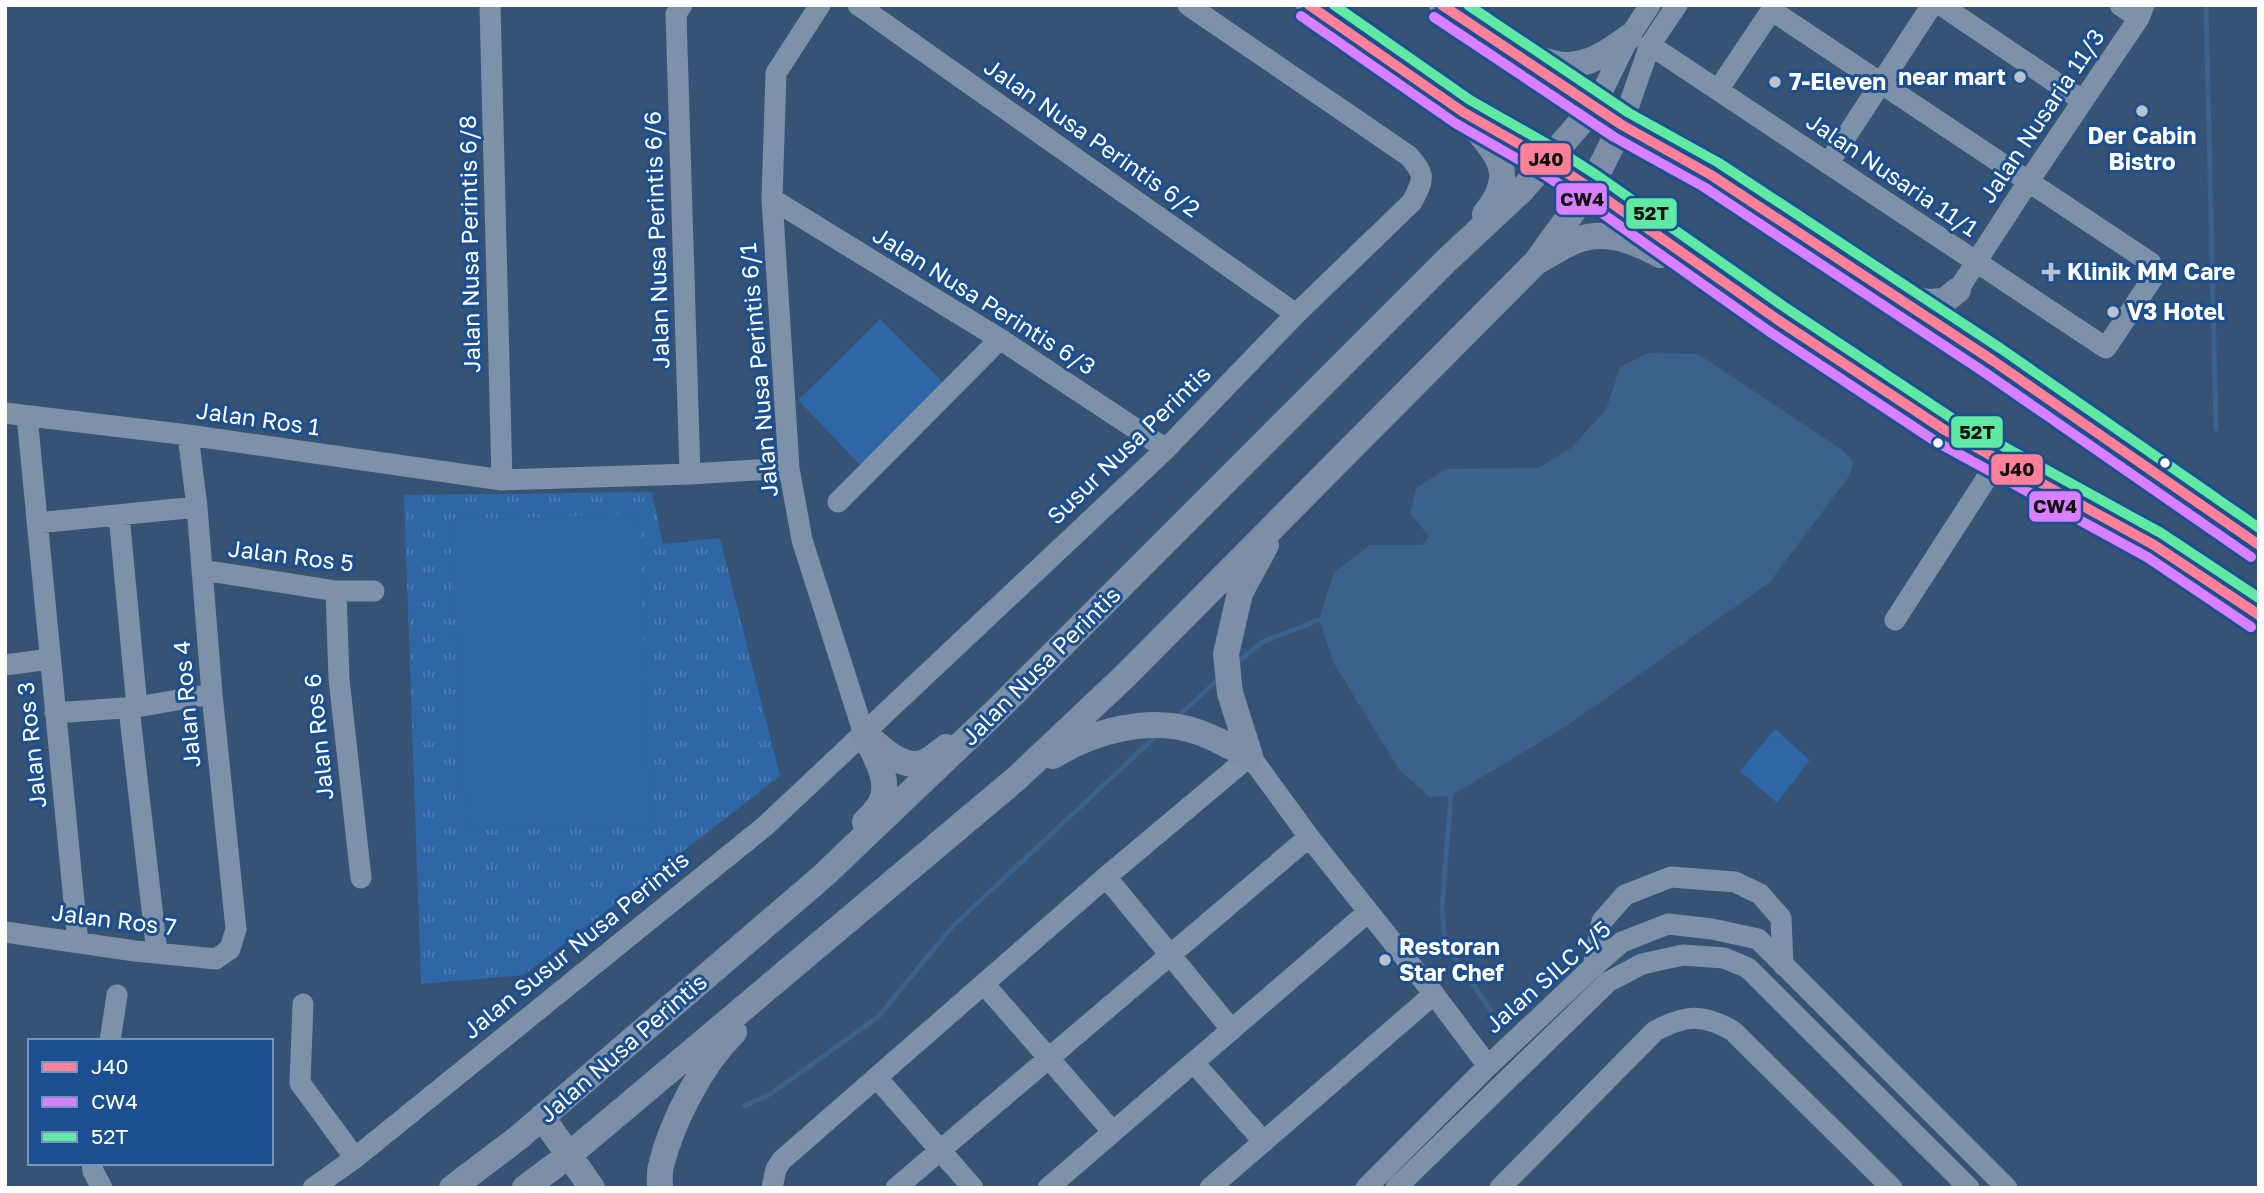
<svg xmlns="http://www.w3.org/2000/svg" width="2264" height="1193" viewBox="0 0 2264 1193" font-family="'Golos Text',sans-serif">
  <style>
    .park { fill: url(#park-tufts) }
    .pitch { fill: #2f66a5 }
    .water { fill: #3b618d }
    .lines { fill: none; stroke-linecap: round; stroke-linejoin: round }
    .stream { stroke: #3b618d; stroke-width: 5 }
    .minor { stroke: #7d92a8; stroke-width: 21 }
    .major { stroke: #7d8ea7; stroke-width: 26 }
    .bus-1-casing { stroke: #1b4f8f; stroke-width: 16 }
    .bus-2-casing { stroke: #1b4f8f; stroke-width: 16 }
    .bus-3-casing { stroke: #1b4f8f; stroke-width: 16 }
    .bus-1 { stroke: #ff8098; stroke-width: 10 }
    .bus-2 { stroke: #d880ff; stroke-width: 10 }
    .bus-3 { stroke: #60e9a3; stroke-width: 10 }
    .poi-dot { fill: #b9c2ce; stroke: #1b4f8f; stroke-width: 2.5 }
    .bus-dot { fill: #fff; stroke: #1b4f8f; stroke-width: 2.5 }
    .labels { text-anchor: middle; stroke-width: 6; stroke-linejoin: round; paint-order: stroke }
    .poi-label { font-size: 23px; font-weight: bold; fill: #fff; stroke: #1b4f8f; text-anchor: start }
    .street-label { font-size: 23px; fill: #fff; stroke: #1b4f8f }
    .line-badge { stroke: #1b4f8f; stroke-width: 2.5 }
    .pale-badge-label { font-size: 19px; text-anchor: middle; font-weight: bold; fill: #111 }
  </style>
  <defs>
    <pattern id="park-tufts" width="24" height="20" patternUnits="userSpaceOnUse" patternTransform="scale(1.75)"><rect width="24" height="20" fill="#2f66a5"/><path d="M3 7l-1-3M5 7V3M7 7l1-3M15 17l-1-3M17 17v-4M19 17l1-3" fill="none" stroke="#4e7db2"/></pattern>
  </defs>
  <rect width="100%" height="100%" fill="#365274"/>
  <path class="park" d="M652,492L663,544L720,538L780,776L524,975L421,984L404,495Z"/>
  <path class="pitch" d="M880,319L944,383L860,465L798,400Z
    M639,514L650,826L466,830L450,519Z
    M1775,729L1810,760L1777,803L1740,771Z"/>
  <path class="water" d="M1648,353L1698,354L1844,451L1853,462L1850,475L1769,583L1568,725L1451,796L1430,797L1400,771L1333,662L1319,620L1334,572L1370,545H1422L1429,537L1410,513L1416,488L1445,469L1538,468L1571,448L1606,410L1620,367Z"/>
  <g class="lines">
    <path class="stream" d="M2206,5L2216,429
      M1237,663L1262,642L1319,620
      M1177,717L1219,679
      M1451,796L1442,907L1445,943L1491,1011
      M745,1106L772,1093L878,1017L952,927L1157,735"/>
    <path class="minor" d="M490,5L502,480
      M682,5L676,14L690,474
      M820,5L776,73L772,199L789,468L802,540L864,734
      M858,5L1296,314
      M1941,5L2083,101
      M2120,5L2139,18
      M1650,45L2106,348L2154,276L2151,263L1771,10
      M1718,90L1775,5
      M1595,106L1629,37L1650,5
      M1622,125L1650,45L1677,5
      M1828,164L1932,5
      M772,199L1000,339L1166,449
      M1958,290L2028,182L2139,18L2144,5
      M5,413L188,435L502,480L690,474L789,468
      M27,416L78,943
      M838,502L1000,339
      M119,515L137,707
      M37,523L197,507
      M202,570L336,591H374
      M336,591L339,679L361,878
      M1895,620L1999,459
      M5,665L50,659
      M129,708L157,953
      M55,713L137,707L212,694
      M1106,877L1232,1030
      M5,932L135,951L216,959L230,949L236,929L212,694L197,507L188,435
      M1593,967L1602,921L1625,895L1671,877L1735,882L1760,894L1781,918L1783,965
      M984,984L1113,1132
      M303,1004L300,1083L355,1158
      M110,1041L117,995
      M1194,1063L1264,1142
      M877,1078L973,1188
      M92,1163L93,1171L102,1188
      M313,1188L355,1158L764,827L1166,449L1296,314L1412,202C1424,179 1426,176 1409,156L1188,5
      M772,1188L776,1169L782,1160L1106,877L1250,756L1309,837L1434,994L1488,1066
      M896,1188L1309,837
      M1048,1188L1368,912
      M1210,1188L1434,994
      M1366,1188L1488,1066L1593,967L1622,942L1668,924L1712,929L1758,939L2007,1188
      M1396,1188L1608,982L1642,964L1683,955L1724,958L1748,968L1969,1188
      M1500,1188L1655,1031C1685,1015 1702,1013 1733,1031L1892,1188"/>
    <path class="major" d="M1309,5L1463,112L1549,161L1590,188L1630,218L1778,320L1943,429L2154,545L2259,615
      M1442,5L1622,125L1711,175L1992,360L2259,545
      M1532,57C1542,60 1554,64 1564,65C1589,66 1610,51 1629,37
      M1470,121C1498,156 1518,173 1485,214
      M1540,260C1553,253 1567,243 1580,239C1608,230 1636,242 1660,255
      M1901,296L1927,302L1944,301L1958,290
      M864,734C874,754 893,782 880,804C876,811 870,817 865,822
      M868,737C884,750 905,772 927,761C934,757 940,752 946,747
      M1053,756C1093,731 1149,716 1195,731C1214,737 1232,748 1250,756
      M1250,756L1230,693L1226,654L1240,593L1266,545
      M542,1117L592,1188
      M452,1188L518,1138L823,876L995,712L1446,261L1522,190L1595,106
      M525,1188L569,1155L1017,778L1125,676L1536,262L1590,188L1622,125
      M660,1188C660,1181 659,1173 661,1166C672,1121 701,1065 734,1032"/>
    <defs>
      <path id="bus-1" d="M1309,5L1463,112L1549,161L1590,188L1778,320L1943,429L2154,545L2259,615
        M1442,5L1622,125L1711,175L1992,360L2259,545"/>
      <path id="bus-2" d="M1301,16L1455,123L1542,173L1582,199L1770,332L1935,441L2147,557L2251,627
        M1434,17L1614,137L1704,187L1984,372L2251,557"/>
      <path id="bus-3" d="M1334,5L1470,100L1556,149L1598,176L1786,308L1950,417L2161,533L2259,598
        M1468,5L1629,113L1719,163L2000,348L2259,528"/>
    </defs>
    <use href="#bus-1" class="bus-1-casing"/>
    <use href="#bus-2" class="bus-2-casing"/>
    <use href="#bus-3" class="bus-3-casing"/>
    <use href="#bus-1" class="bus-1"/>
    <use href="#bus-2" class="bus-2"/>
    <use href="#bus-3" class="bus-3"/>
  </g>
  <g class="poi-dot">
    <circle cx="2020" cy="77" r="7"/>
    <circle cx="1775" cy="82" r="7"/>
    <circle cx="2142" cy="111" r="7"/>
    <path d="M2047.5 261.5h7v7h7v7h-7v7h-7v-7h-7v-7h7z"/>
    <circle cx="2113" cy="312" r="7"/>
    <circle cx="1385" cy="960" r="7"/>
  </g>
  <g class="bus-dot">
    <circle cx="1938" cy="443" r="6"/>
    <circle cx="2165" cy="463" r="6"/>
  </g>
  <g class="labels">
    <g class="poi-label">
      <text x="2006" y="85" text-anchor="end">near mart</text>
      <text x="1789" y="90">7-Eleven</text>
      <text x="2142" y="144" text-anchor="middle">Der Cabin<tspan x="2142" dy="26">Bistro</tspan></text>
      <text x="2067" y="280">Klinik MM Care</text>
      <text x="2127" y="320">V3 Hotel</text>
      <text x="1399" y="955">Restoran<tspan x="1399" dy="26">Star Chef</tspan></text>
    </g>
    <g class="street-label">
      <text transform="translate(2042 116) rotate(-56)" y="8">Jalan Nusaria 11/3</text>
      <text transform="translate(1092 138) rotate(35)" y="8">Jalan Nusa Perintis 6/2</text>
      <text transform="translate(1892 175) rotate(34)" y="8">Jalan Nusaria 11/1</text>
      <text transform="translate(657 240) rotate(-92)" y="8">Jalan Nusa Perintis 6/6</text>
      <text transform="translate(470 244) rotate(-91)" y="8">Jalan Nusa Perintis 6/8</text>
      <text transform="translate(984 301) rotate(32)" y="8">Jalan Nusa Perintis 6/3</text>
      <text transform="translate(759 370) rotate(-95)" y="8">Jalan Nusa Perintis 6/1</text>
      <text transform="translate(258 419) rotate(8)" y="8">Jalan Ros 1</text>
      <text transform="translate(1129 445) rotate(-44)" y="8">Susur Nusa Perintis</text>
      <text transform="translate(291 556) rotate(7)" y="8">Jalan Ros 5</text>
      <text transform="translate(1041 666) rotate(-45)" y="8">Jalan Nusa Perintis</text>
      <text transform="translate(187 704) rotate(-95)" y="8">Jalan Ros 4</text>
      <text transform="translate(319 737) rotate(-96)" y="8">Jalan Ros 6</text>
      <text transform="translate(32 745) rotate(-96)" y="8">Jalan Ros 3</text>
      <text transform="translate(114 920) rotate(7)" y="8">Jalan Ros 7</text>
      <text transform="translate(576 945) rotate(-39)" y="8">Jalan Susur Nusa Perintis</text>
      <text transform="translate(1548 977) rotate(-41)" y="8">Jalan SILC 1/5</text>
      <text transform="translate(623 1048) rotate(-41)" y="8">Jalan Nusa Perintis</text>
    </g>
  </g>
  <g class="line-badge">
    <rect x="1519" y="142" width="53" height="34" rx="7" fill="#ff8098"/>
    <rect x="1555" y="182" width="53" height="34" rx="7" fill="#d880ff"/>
    <rect x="1625" y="197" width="53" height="33" rx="7" fill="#60e9a3"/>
    <rect x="1950" y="415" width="54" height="34" rx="7" fill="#60e9a3"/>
    <rect x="1990" y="453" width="54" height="33" rx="7" fill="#ff8098"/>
    <rect x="2028" y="490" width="54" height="33" rx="7" fill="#d880ff"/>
  </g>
  <g class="pale-badge-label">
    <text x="1546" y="166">J40</text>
    <text x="1582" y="206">CW4</text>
    <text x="1651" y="220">52T</text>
    <text x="1977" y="439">52T</text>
    <text x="2017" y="476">J40</text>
    <text x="2055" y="513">CW4</text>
  </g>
  <rect width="2264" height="1193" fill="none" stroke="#ffffff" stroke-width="14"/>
  <rect x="28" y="1039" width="245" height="126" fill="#1b4f8f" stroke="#7695bc" stroke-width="2"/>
  <rect x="42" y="1062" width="35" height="10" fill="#ff8098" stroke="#7695bc" stroke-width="2"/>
  <text x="91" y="1074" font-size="21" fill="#ffffff">J40</text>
  <rect x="42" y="1097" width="35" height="10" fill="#d880ff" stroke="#7695bc" stroke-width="2"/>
  <text x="91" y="1109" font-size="21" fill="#ffffff">CW4</text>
  <rect x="42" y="1132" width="35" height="10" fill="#60e9a3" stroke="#7695bc" stroke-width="2"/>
  <text x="91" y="1144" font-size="21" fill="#ffffff">52T</text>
</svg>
